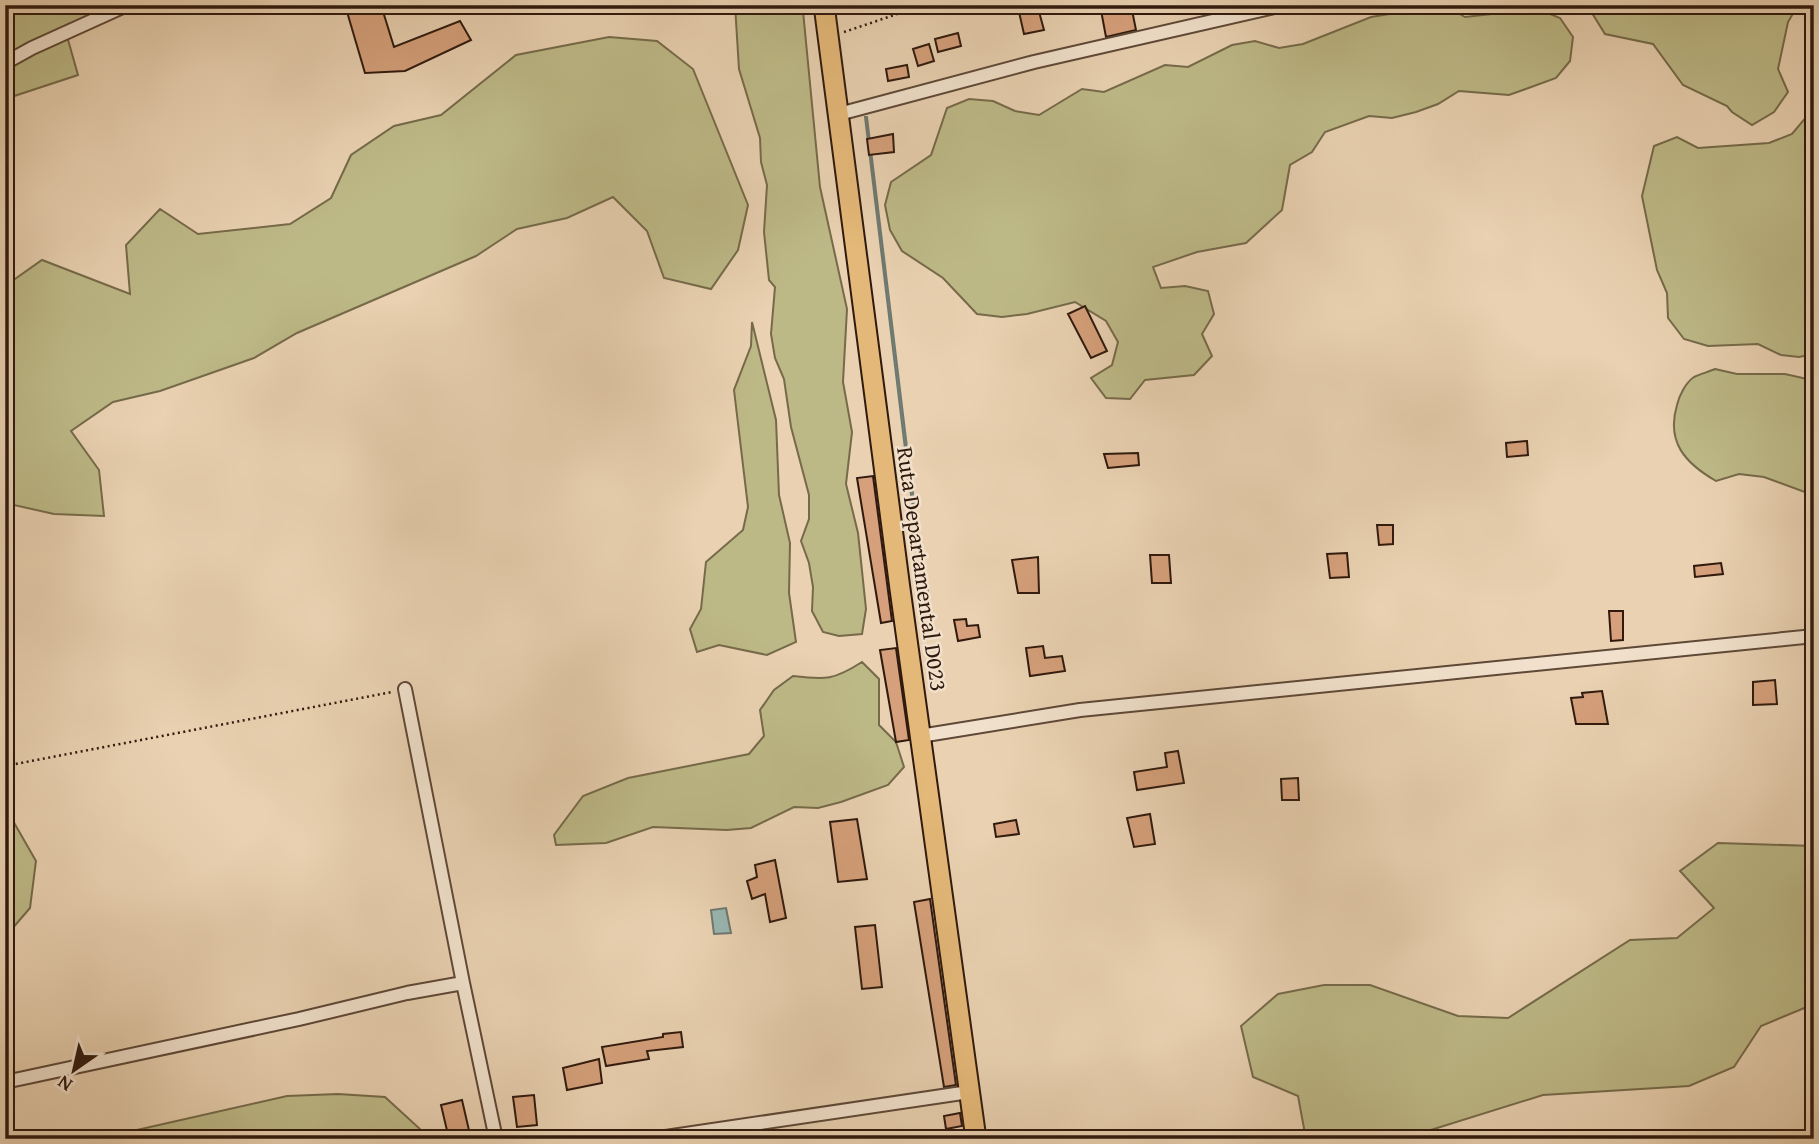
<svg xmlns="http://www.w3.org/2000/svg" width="1819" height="1144" viewBox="0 0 1819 1144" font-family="'Gentium Book Plus',serif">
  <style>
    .green { fill: #bdb987; stroke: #766a4a; stroke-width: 2 }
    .water { fill: #98b6b1; stroke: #6e7870; stroke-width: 2 }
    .building { fill: #d5a07b; stroke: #301a0e; stroke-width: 2 }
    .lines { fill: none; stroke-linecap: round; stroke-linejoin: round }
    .minor-casing { stroke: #5e4837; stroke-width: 16 }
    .primary-casing { stroke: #301a0e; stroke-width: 23 }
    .path { stroke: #301a0e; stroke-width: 2.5; stroke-dasharray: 2 3.5; stroke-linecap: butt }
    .minor { stroke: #f1e1cc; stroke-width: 12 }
    .primary { stroke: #e4b878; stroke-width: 19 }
    .labels { text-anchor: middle; stroke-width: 5; stroke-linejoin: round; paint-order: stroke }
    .street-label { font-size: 23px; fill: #301a0e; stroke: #f1e1cc }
  </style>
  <rect width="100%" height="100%" fill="#e9d1b1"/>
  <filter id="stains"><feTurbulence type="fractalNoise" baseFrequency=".00286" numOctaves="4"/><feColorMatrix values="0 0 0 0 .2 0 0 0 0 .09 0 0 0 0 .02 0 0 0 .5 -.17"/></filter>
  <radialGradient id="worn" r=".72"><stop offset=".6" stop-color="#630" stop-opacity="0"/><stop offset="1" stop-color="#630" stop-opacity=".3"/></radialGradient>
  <path class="green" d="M5,5H116L65,29L78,75L5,99Z
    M735,5H800L803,11L820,187L847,309L843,382L852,432L846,484L858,533L866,609L862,634L839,636L823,632L812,611L813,587L809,563L801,541L809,519V495L791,427L784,379L775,358L771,334L775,287L769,280L764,232L767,185L761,162L760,138L739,69Z
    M856,5H942L932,13L856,8Z
    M1444,5L1465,17L1538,9L1560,18L1573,37L1570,61L1556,78L1509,95L1459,91L1438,104L1416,112L1392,118L1369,116L1325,132L1312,152L1290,165L1282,210L1246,243L1197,252L1153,267L1161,288L1185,286L1208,291L1214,314L1202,334L1212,356L1194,375L1145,380L1130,399L1106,398L1091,378L1112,365L1118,342L1106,321L1075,302L1027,314L1002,317L977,314L943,278L902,251L890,230L885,205L891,182L931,155L947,108L969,99L993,101L1015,111L1039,115L1082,89L1104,92L1165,65L1188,67L1232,45L1255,41L1279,48L1303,44L1371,17Z
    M1599,5H1798L1788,22L1778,69L1788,92L1774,112L1752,125L1732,112L1727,106L1683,85L1653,44L1605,34L1592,13Z
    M609,37L657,41L693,69L748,205L738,250L711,289L664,278L647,231L613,197L567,218L517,229L476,256L297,333L254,358L160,391L113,402L71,431L99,470L104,516L54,514L5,503V286L42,260L130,294L126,245L160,209L198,234L290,224L331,198L351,155L394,126L441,115L516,55Z
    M1814,113V354L1799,357L1781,355L1758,344L1708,346L1684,339L1668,318L1667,293L1657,270L1642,196L1654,146L1677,137L1698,148L1769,143L1792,134L1807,116Z
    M752,322L776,420L779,495L790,543L789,593L796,642L767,655L719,645L697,652L690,629L701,609L706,562L743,530L748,507L734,390L751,346Z
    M1715,369L1737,374H1785L1807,379L1814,378V492L1810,494L1764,477L1739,474L1716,481C1685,463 1666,442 1677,405C1679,396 1686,382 1694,377C1700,374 1708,372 1715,369Z
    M862,662L879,679V725L896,742L904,767L888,785L841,802L818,808L794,807L751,828L727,830L653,827L606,843L556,845L554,835L583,796L628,778L749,754L764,736L760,710L774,690L793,676C826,680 834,680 862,662Z
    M5,817L12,819L36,861L30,908L5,937Z
    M1718,843L1814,846V1004L1761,1026L1734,1067L1689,1086L1543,1095L1402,1139H1306L1298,1096L1253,1077L1241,1026L1278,994L1324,985H1370L1458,1016L1508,1018L1630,940L1677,938L1714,908L1680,871Z
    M338,1094L385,1097L420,1129L425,1139H97L287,1096Z"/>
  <path class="water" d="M865,117H867L908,456L906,457Z
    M909,467L930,606L928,607L907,468Z
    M726,908L731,933L714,934L711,910Z"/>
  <path class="building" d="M345,5H381L394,47L460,21L471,40L405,71L365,73Z
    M1100,5H1131L1136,30L1106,37Z
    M1038,8L1044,30L1024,34L1019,12Z
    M958,33L961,46L938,52L935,39Z
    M929,44L934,61L918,66L913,49Z
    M907,65L909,77L888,81L886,69Z
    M893,134L894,152L869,155L867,139Z
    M1085,306L1107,351L1091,358L1068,314Z
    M1527,441L1528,455L1507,457L1506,443Z
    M1138,453L1139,465L1108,468L1104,454Z
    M873,476L892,621L881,623L857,478Z
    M1377,525H1393V544L1379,545Z
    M1347,553L1349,577L1330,578L1327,554Z
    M1150,555H1169L1171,583H1152Z
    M1038,557L1039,593H1018L1012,560Z
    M1721,563L1723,574L1695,577L1694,566Z
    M1609,611H1623V640L1611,641Z
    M966,619L967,626L978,625L980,637L958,641L954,620Z
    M1043,646L1045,658L1062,656L1065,671L1030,676L1026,648Z
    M896,648L909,740L896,742L880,650Z
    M1775,680L1777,704L1753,705V682Z
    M1602,691L1608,724H1576L1571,698L1583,697L1582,693Z
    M1178,751L1184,783L1137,790L1134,772L1167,767L1165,753Z
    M1298,778L1299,800H1282L1281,779Z
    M1150,814L1155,844L1134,847L1127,818Z
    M857,819L867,879L838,882L830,822Z
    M1016,820L1019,834L996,837L994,824Z
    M775,860L786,918L770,922L765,894L752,899L747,881L757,877L755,865Z
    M930,899L956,1085L944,1087L914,902Z
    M875,925L882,987L862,989L855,927Z
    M681,1032L683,1047L647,1051L649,1059L606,1066L602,1047L663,1037V1034Z
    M599,1059L602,1083L567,1090L563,1068Z
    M534,1095L537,1125L517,1127L513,1097Z
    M462,1100L471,1139H449L441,1105Z
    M960,1113L962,1126L946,1129L944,1116Z"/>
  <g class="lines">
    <defs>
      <path id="minor" d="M5,63L32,48L127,5
        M839,114L1034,62L1283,5
        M405,689L463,983
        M920,736L1080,710L1814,636
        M5,1082L299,1019L407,993L463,983L496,1139
        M652,1139L969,1092"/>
      <path id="primary" d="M824,5L900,589L976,1139"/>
    </defs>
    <use href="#minor" class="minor-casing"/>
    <use href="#primary" class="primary-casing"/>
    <path class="path" d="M844,32L924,5
      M5,766L392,692"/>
    <use href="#minor" class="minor"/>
    <use href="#primary" class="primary"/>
  </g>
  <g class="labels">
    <g class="street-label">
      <text transform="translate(922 569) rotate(82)" y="8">Ruta Departamental D023</text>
    </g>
  </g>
  <rect width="1819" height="1144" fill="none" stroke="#e9d1b1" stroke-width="28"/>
  <rect x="7" y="7" width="1805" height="1130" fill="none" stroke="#301a0e" stroke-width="3.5"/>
  <rect x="14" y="14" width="1791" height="1116" fill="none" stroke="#301a0e" stroke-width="2"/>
  <g transform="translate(74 1070) rotate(214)" stroke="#f1e1cc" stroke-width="5" paint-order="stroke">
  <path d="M0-5L12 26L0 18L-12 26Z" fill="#301a0e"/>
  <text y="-10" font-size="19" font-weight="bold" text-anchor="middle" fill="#301a0e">N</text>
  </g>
  <rect width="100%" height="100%" filter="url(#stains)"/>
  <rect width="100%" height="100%" fill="url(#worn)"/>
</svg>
